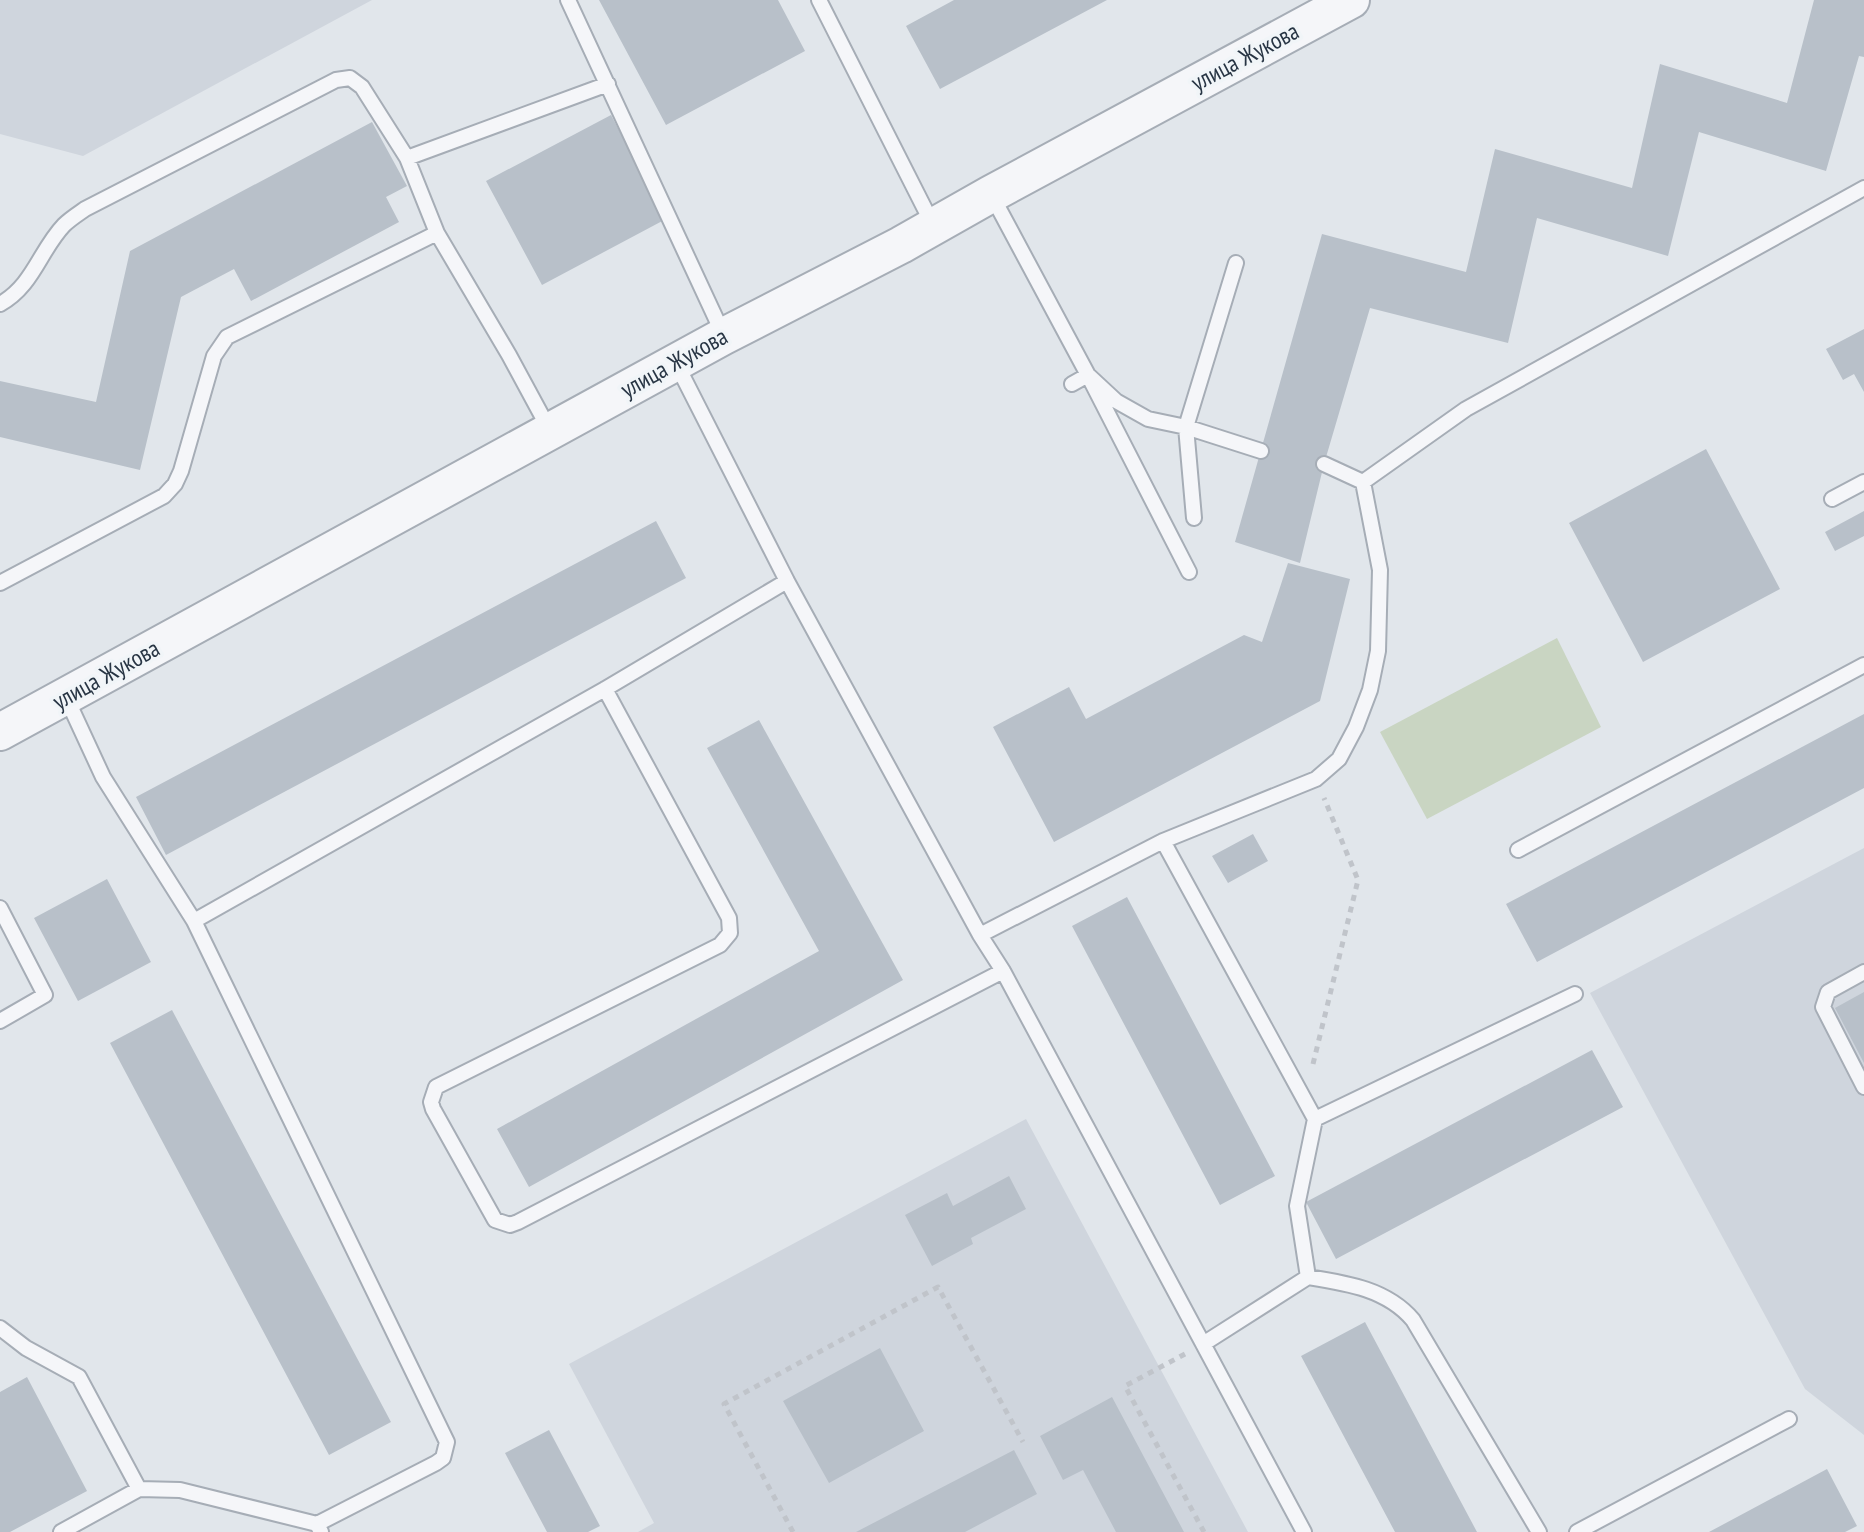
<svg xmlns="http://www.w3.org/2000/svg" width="1864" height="1532" viewBox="0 0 1864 1532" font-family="'PT Sans Narrow',sans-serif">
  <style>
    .built { fill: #cfd5dd }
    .green { fill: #c9d5c2 }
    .building { fill: #b8c0c9 }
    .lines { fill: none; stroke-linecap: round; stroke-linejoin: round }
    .service-casing { stroke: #a6adb6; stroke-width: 18 }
    .tertiary-casing { stroke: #a6adb6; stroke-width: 40 }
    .path { stroke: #c0c4ca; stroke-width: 5; stroke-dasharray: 6 6; stroke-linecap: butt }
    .service { stroke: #f5f6f9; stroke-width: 14 }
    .tertiary { stroke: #f5f6f9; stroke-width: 36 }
    .labels { text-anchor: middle; stroke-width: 7; stroke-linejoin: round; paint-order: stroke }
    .street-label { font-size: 24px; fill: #283544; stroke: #f1f5f8 }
  </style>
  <rect width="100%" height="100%" fill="#e1e6eb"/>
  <path class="built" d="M0,0H372L83,156L0,134Z
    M1864,848V1435L1805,1389L1590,993Z
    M1026,1119L1248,1532H638L654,1523L569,1364Z"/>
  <path class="green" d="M1557,638L1601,727L1427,819L1380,732Z"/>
  <path class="building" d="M599,0H778L805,51L666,125Z
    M954,0H1107L940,89L906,26Z
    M1814,0H1864V57L1859,56L1826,171L1699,132L1668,256L1537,218L1508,343L1370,308L1324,464L1300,563L1235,542L1322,234L1466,272L1495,149L1632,188L1660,64L1787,103Z
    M611,115L666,219L542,285L486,181Z
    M372,122L407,186L386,197L399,222L251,301L234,269L181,297L140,470L0,437V381L96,402L130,251Z
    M1864,329V392L1854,374L1843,380L1826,349Z
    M1706,449L1780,589L1643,662L1569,523Z
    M1864,511V536L1835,551L1825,532Z
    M656,521L686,578L166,855L136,797Z
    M1288,563L1350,579L1320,701L1054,842L993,727L1069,687L1086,719L1244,635L1262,642Z
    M1864,714V788L1537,962L1506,904Z
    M759,720L903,980L529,1187L497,1129L819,951L707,748Z
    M1253,834L1268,861L1228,883L1212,856Z
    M107,879L151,962L78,1001L34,918Z
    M1127,897L1275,1176L1220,1205L1072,926Z
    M1864,992V1063L1835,1008Z
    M172,1010L391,1422L329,1455L110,1043Z
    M1592,1050L1623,1107L1336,1259L1306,1202Z
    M1009,1176L1026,1209L971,1238L973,1244L932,1266L905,1215L947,1193L953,1206Z
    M1365,1322L1477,1532H1395L1301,1356Z
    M880,1348L924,1431L829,1483L783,1401Z
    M27,1377L87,1491L10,1532H0V1392Z
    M1112,1397L1184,1532H1116L1083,1470L1063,1480L1040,1436Z
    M549,1430L600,1526L588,1532H547L505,1453Z
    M1014,1450L1037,1494L965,1532H856Z
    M1827,1469L1857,1526L1845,1532H1709Z"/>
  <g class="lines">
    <defs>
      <path id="service" d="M568,0L724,336
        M819,0L934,227
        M407,158L608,84
        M991,194L1088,375L1116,401L1148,419L1186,427L1261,451
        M0,304C33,286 40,250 64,225C70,219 78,214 85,209L336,80L350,78L362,87L407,158L437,233L509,355L549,429
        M676,363L787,581L980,935L1003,971L1304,1532
        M1072,384L1088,375L1189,572
        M1363,482L1466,409L1864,188
        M1832,499L1864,482
        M1194,518L1186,427L1236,263
        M0,583L164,496L175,484L181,471L214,356L227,337L437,233
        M605,689L729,918L730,933L720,945L436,1087L431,1102L433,1109L495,1220L510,1225L518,1222L1003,971
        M66,697L103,777L194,921L447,1442L443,1458L436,1463L317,1524
        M1163,841L1315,1119L1575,994
        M1518,850L1864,665
        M0,908L45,995L0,1021
        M194,921L605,689L787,581
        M980,935L1163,841L1316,779L1339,759L1356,727L1370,690L1378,651L1380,570L1363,482L1324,464
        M1864,972L1828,992L1823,1007L1864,1087
        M1308,1277L1297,1206L1315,1119
        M0,1328L26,1348L79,1377L139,1489
        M1203,1344L1308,1277C1346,1283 1387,1289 1413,1320L1539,1532
        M61,1532L139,1489L180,1490L317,1524L321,1532
        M1577,1532L1789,1419"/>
      <path id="tertiary" d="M0,732L724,336L901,245L991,194L1351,0"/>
    </defs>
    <use href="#service" class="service-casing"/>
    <use href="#tertiary" class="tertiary-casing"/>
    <path class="path" d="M1313,1064L1358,880L1324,798
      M1185,1354L1125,1386L1204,1532
      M793,1532L724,1404L938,1287L1023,1442"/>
    <use href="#service" class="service"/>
    <use href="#tertiary" class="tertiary"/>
  </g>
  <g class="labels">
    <g class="street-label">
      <text transform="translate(1245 57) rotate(-28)" y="8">улица Жукова</text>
      <text transform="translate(674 363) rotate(-29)" y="8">улица Жукова</text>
      <text transform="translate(106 675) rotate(-29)" y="8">улица Жукова</text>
    </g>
  </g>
</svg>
